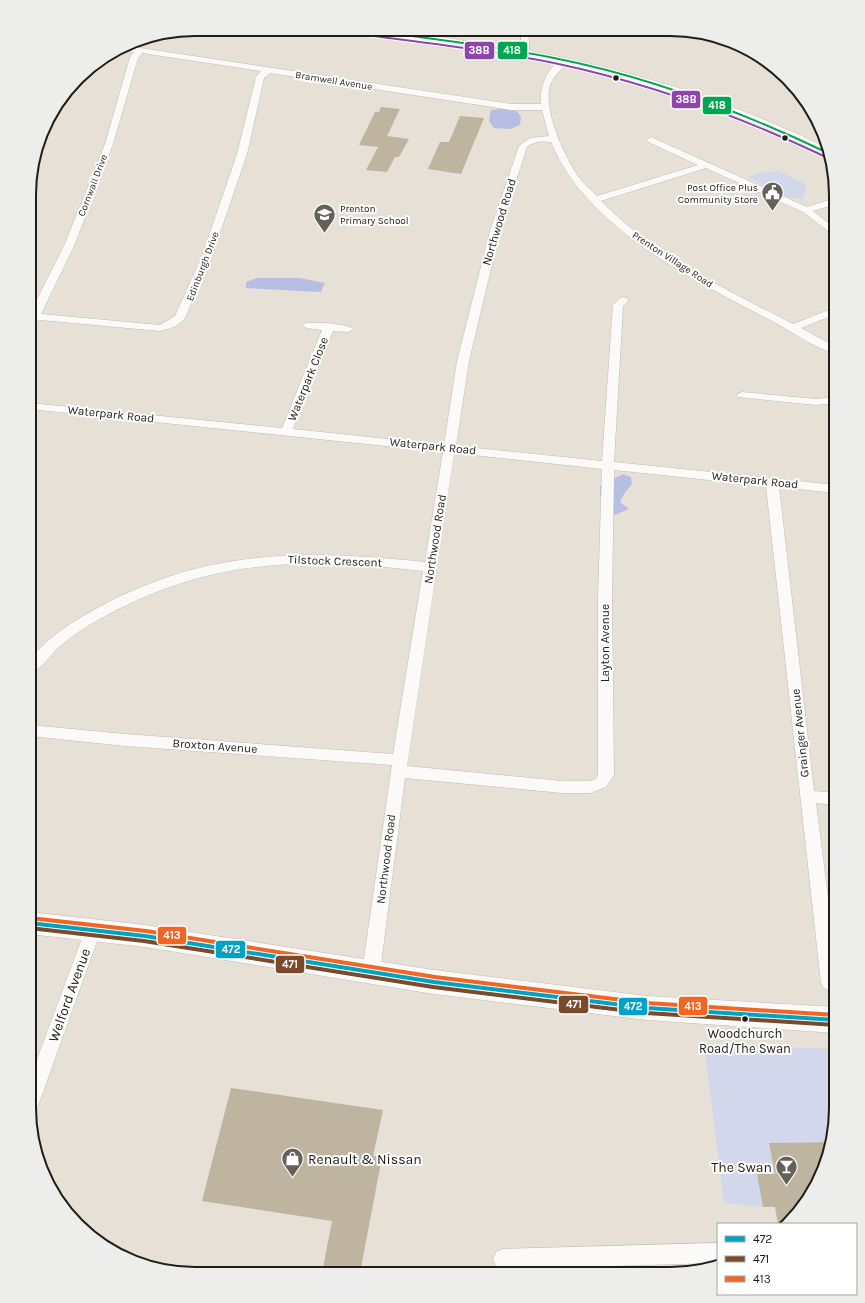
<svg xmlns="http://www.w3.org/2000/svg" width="865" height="1303" viewBox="0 0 865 1303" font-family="Karla,sans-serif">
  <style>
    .green { fill: #d2d7eb }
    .forest { fill: #b6bfe3 }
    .building { fill: #beb4a0 }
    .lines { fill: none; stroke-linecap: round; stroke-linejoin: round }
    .minor-casing { stroke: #c1bdb5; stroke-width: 1 }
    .tertiary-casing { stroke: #c1bdb5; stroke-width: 1 }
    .trunk-casing { stroke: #c1bdb5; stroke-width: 1 }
    .minor { fill: #fbfaf9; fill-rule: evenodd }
    .tertiary { fill: #fbfaf9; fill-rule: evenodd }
    .trunk { fill: #fbfaf9; fill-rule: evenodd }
    .bus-1-casing { stroke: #fff; stroke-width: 7 }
    .bus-2-casing { stroke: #fff; stroke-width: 7 }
    .bus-3-casing { stroke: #fff; stroke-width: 7 }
    .bus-4-casing { stroke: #fff; stroke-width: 4 }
    .bus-5-casing { stroke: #fff; stroke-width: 4 }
    .bus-1 { stroke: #02a2c5; stroke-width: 4 }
    .bus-2 { stroke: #7a4b2a; stroke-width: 4 }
    .bus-3 { stroke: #f26522; stroke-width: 4 }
    .bus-4 { stroke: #00a651; stroke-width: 2 }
    .bus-5 { stroke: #8e44ad; stroke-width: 2 }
    .bus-dot { fill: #201c16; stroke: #fff; stroke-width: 1.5 }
    .labels { text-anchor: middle; stroke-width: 4; stroke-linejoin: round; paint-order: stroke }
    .far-street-label { font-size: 10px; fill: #201c16; stroke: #fff }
    .far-poi-label { font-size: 10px; fill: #201c16; stroke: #fff; text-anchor: end }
    .street-label { font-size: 12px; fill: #201c16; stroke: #fff }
    .near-bus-label { font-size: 13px; fill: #201c16; stroke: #fff }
    .near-street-label { font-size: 14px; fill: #201c16; stroke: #fff }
    .near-poi-label { font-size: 14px; fill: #201c16; stroke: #fff; text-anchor: start }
    .rim { fill: none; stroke: #201c16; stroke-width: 2 }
    .line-badge { stroke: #fff; stroke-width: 1.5 }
    .badge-label { font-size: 11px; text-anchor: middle; font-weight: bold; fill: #fff }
  </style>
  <rect width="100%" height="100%" fill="#e6e0d6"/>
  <path class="green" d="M779,171L806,184L804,199L790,198L748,177L760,173Z
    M704,1044L836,1049V1119L831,1142L769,1143L775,1174H757L763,1207L724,1203Z"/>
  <path class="forest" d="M501,109L517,111L521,117L520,125L510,129L494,128L489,121L491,110Z
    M257,278H300L325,283L321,292L246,288V282Z
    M623,474L631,477L632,484L624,494L620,502L629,509L615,515L600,495V486Z"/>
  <path class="building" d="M381,107L400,109L387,136L409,139L399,157H395L387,172L366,170L378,147L359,145L375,112H379Z
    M460,116L484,118L461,174L428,169L440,142H449Z
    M231,1088L383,1110L373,1156L382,1157L360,1273H322L332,1221L202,1201Z
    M831,1142L827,1162L808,1201L786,1224H778L775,1207H763L757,1174H775L769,1143Z"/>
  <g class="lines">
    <defs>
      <path id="minor" d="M520,30H528L530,56L523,54Z
        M666,30C689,30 724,36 744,47L741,48Z
        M127,46L511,104H541C539,88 548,64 565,59L569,61C563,68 555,74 551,83C541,106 564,156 578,176C583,183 590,190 597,196L698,165L648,142L647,140L651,137L807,207L836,198V204L813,211L836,229V237L803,212L706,168L601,201C654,255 727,290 793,324L836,307V314L801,328L836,347V354C819,350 790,331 774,322C695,281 586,228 551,142C542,141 534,141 527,147L500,231L469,361L456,446L602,461L613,305L620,298L624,297L629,300L623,306L614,462L836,485V493L779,487L814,791L836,793V805L816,803L836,960V989L830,991L824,988L821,983L766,486L614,470L612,599L614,775L606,787L590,793H562L405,778L380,972L377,977L371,980L365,977L362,972L392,765L125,746L30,736V725L125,734L393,754L423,571C307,558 215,557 109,614C91,623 74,634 59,647C50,655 41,670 30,673V659C50,635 78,618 105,604C212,548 309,550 425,562L443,452L30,409V403L282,428L322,330L307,328L302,325C306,320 349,324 353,329L348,332L333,331L293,429L444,445L457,361L490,231L519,146L530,138L549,136L542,110H511L270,73L264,78L247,154L212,256L184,320L174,327L160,331L30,319V313L64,246L105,144L130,57L134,52L121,50ZM142,53L261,71L256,77L237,154L202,256L175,316L160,325L41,314L74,246L113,144L138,58ZM454,453L602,469L598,599V774L596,779L589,781H562L407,766Z
        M742,392L816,399L836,397V403L816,405L738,397L736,395Z
        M93,923L99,925L101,930L38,1106L36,1112L30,1114L29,1081L85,930L87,925Z
        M718,1243V1263L503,1269L496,1266L493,1259L496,1252L503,1249Z"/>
      <path id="tertiary" d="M355,29C393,30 429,35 466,41C592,58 713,92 827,148L828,156L764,127L703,103L609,74L526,56L360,32Z"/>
      <path id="trunk" d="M29,912L145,925L434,970L647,996L836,1007V1033L647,1020L434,994L145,947L29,934Z"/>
    </defs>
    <use href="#minor" class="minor-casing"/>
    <use href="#tertiary" class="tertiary-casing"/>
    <use href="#trunk" class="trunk-casing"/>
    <use href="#minor" class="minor"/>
    <use href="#tertiary" class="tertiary"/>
    <use href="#trunk" class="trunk"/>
    <defs>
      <path id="bus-1" d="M29,923L145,936L434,982L647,1008L836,1020"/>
      <path id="bus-2" d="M29,928L144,941L433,987L646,1013L836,1025"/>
      <path id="bus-3" d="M30,918L146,931L435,977L647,1003L836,1015"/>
      <path id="bus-4" d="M363,29C427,39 491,45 554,58C650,77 740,111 828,153"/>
      <path id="bus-5" d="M359,34C424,43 490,50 554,63C649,83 739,116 826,157"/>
    </defs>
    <use href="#bus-1" class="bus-1-casing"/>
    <use href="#bus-2" class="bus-2-casing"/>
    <use href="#bus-3" class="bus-3-casing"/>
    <use href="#bus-4" class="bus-4-casing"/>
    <use href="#bus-5" class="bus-5-casing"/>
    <use href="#bus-1" class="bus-1"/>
    <use href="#bus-2" class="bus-2"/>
    <use href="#bus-3" class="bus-3"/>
    <use href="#bus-4" class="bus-4"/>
    <use href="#bus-5" class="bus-5"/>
  </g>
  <defs>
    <symbol id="civic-pin" viewBox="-11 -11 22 30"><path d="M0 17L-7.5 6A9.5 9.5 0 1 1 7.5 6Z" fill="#656159" stroke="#fff"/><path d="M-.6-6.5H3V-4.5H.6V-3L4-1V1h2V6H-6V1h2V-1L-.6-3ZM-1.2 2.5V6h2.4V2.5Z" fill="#fff"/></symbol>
    <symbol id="school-pin" viewBox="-11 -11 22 30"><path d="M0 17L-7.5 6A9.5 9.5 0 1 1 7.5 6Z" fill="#656159" stroke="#fff"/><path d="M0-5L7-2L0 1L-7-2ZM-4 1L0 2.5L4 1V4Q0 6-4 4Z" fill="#fff"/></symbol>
    <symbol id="shop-pin" viewBox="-11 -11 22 30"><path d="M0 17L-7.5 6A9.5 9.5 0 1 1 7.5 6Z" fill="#656159" stroke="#fff"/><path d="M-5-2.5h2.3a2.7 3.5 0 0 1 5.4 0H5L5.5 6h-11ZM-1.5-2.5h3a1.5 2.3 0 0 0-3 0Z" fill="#fff"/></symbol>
    <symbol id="bar-pin" viewBox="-11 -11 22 30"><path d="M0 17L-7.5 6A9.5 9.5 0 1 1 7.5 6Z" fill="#656159" stroke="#fff"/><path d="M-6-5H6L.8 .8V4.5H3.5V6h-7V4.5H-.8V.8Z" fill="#fff"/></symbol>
  </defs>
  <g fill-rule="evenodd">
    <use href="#civic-pin" x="760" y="180" width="25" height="34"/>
    <use href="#school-pin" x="312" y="202" width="25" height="34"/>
    <use href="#shop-pin" x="280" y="1146" width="25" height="34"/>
    <use href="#bar-pin" x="774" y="1154" width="25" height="34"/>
  </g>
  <g class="bus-dot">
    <circle cx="616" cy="78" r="3.5"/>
    <circle cx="785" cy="138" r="3.5"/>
    <circle cx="745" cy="1019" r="3.5"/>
  </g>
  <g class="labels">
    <g class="far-street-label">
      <text transform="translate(334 80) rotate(9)" y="4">Bramwell Avenue</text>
      <text transform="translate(92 185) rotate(-69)" y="4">Cornwall Drive</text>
      <text transform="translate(673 259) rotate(33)" y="4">Prenton Village Road</text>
      <text transform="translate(202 266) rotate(-69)" y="4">Edinburgh Drive</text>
    </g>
    <g class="far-poi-label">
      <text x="758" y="191">Post Office Plus<tspan x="758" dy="12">Community Store</tspan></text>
      <text x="340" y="212" text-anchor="start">Prenton<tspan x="340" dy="12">Primary School</tspan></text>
    </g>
    <g class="street-label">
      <text transform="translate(499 222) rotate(-73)" y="4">Northwood Road</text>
      <text transform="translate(308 379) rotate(-68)" y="4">Waterpark Close</text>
      <text transform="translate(111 414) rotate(6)" y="4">Waterpark Road</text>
      <text transform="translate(433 446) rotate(6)" y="4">Waterpark Road</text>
      <text transform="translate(755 480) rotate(6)" y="4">Waterpark Road</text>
      <text transform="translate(435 539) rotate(-81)" y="4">Northwood Road</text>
      <text transform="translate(335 561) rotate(2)" y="4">Tilstock Crescent</text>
      <text transform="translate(605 643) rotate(-90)" y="4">Layton Avenue</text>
      <text transform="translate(800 733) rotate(-96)" y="4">Grainger Avenue</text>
      <text transform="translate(215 746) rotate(4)" y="4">Broxton Avenue</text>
      <text transform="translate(386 859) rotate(-83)" y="4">Northwood Road</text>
    </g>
    <g class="near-bus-label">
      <text x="745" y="1038">Woodchurch<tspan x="745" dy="15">Road/The Swan</tspan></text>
    </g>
    <g class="near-street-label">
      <text transform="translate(69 995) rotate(-70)" y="5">Welford Avenue</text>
    </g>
    <g class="near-poi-label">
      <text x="308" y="1164">Renault &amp; Nissan</text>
      <text x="772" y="1172" text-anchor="end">The Swan</text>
    </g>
  </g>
  <path d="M0 0H865V1303H0ZM195 36H670A159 159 0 0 1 829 195V1108A159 159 0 0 1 670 1267H195A159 159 0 0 1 36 1108V195A159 159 0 0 1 195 36Z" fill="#ededec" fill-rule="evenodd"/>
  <path class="rim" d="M195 36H670A159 159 0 0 1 829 195V1108A159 159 0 0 1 670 1267H195A159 159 0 0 1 36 1108V195A159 159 0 0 1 195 36Z"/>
  <g class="line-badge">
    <rect x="464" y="41" width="31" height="19" rx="4" fill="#8e44ad"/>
    <rect x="497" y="41" width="31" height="19" rx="4" fill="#00a651"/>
    <rect x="671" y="90" width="30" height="19" rx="4" fill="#8e44ad"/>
    <rect x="702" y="96" width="30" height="19" rx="4" fill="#00a651"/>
    <rect x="157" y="926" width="30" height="19" rx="4" fill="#f26522"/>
    <rect x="215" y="940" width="31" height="19" rx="4" fill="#02a2c5"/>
    <rect x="275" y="955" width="30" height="19" rx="4" fill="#7a4b2a"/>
    <rect x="558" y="995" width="31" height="19" rx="4" fill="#7a4b2a"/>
    <rect x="678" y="996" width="30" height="20" rx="4" fill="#f26522"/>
    <rect x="618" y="997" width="30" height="19" rx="4" fill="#02a2c5"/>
  </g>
  <g class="badge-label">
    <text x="479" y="54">38B</text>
    <text x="512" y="54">418</text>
    <text x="686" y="103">38B</text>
    <text x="717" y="109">418</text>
    <text x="172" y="939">413</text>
    <text x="231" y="953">472</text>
    <text x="290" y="968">471</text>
    <text x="574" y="1008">471</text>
    <text x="693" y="1010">413</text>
    <text x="633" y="1010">472</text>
  </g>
  <rect x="717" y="1223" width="140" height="72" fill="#ffffff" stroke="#a6a4a2"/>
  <rect x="725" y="1236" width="20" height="6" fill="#02a2c5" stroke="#a6a4a2"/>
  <text x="753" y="1243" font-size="12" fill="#201c16">472</text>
  <rect x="725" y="1256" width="20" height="6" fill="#7a4b2a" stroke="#a6a4a2"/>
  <text x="753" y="1263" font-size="12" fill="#201c16">471</text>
  <rect x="725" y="1276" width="20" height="6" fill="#f26522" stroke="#a6a4a2"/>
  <text x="753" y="1283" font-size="12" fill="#201c16">413</text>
</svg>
